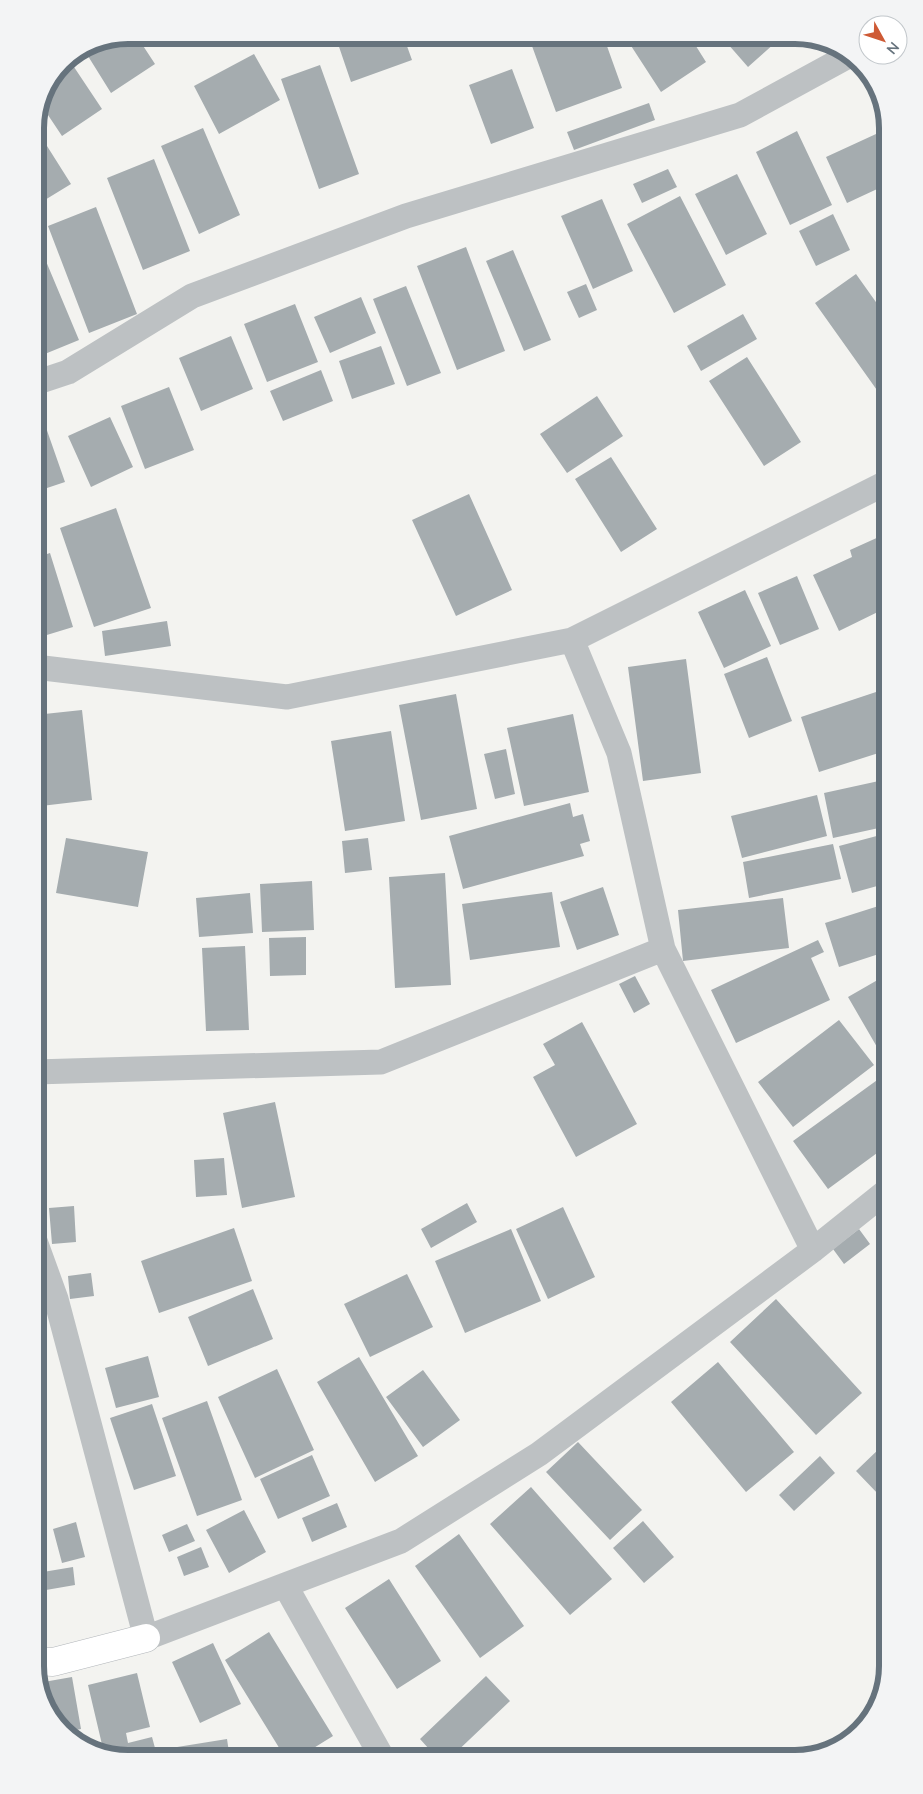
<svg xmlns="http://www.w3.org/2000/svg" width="923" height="1794" viewBox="0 0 923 1794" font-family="Mulish,sans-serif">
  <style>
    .building { fill: #a5acaf }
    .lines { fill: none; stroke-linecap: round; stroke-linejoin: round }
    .secondary-casing { stroke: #b2b6ba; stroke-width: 29 }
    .street { stroke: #bdc1c3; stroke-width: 25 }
    .secondary { stroke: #fff; stroke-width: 28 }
    .rim { fill: none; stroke: #66737d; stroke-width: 6 }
  </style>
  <rect width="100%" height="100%" fill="#f3f3f0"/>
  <path class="building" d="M127,35H136L155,64L111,93L83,48L92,42Z
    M335,35H403L412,60L351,82Z
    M528,35H603L622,88L556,112Z
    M624,35H689L706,62L661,92Z
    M720,35H784L748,67Z
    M254,54L280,100L219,134L194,86Z
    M68,58L102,109L62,136L42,106L62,62Z
    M320,65L359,174L319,189L281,79Z
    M512,69L534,128L491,144L469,85Z
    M649,103L655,120L574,150L567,132Z
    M35,127L71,184L35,206Z
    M203,128L240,215L199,234L161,146Z
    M797,131L832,205L790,225L756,152Z
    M876,134L888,160V184L847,203L826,157Z
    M154,159L190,251L143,270L107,178Z
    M668,169L677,187L642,203L633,184Z
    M737,174L767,234L726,255L695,194Z
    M680,196L726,285L674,313L627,224Z
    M602,199L633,271L593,289L561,216Z
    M96,207L137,314L89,333L48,226Z
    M833,214L850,250L816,266L799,231Z
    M35,235L79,340L35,358Z
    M466,247L505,351L457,370L417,266Z
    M513,250L551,340L524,351L486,261Z
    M856,274L888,319V397L884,400L815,303Z
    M586,284L597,310L579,318L567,292Z
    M406,286L441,373L407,386L373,299Z
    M361,297L376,333L330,353L314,317Z
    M295,304L318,362L267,382L244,324Z
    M743,314L757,339L701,371L687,346Z
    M231,336L253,389L201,411L179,358Z
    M381,346L395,384L352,399L339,361Z
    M747,357L801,442L764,466L709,381Z
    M321,370L333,401L283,421L270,391Z
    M169,387L194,450L145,469L121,406Z
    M597,396L623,436L567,473L540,434Z
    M110,417L133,467L91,487L68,436Z
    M43,419L65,482L35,492V422Z
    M611,457L657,529L621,552L575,479Z
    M469,494L512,590L456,616L412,520Z
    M116,508L151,608L94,627L60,528Z
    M881,536L888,550V607L839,631L813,575L852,557L850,550Z
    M50,553L73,627L37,638L35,632V558Z
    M797,576L819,629L780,645L758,593Z
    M745,590L771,646L724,668L698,612Z
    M167,621L171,646L105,656L102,631Z
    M767,657L792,721L749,738L724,674Z
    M686,659L701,773L643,781L628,667Z
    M888,688V750L819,772L801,717Z
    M456,694L477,809L421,820L399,705Z
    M82,710L92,800L41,806L35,754V715Z
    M573,714L589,792L524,806L507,728Z
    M391,731L405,821L345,831L331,741Z
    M506,749L515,794L495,799L484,754Z
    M888,779V826L833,838L824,793Z
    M817,795L827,836L742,858L731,816Z
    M570,803L573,817L583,814L590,841L580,844L584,856L463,889L449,836Z
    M888,833V883L852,893L839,846Z
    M66,838L148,852L138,907L56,893Z
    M368,838L372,870L345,873L342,841Z
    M833,844L841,879L749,898L743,862Z
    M445,873L451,985L395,988L389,877Z
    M312,881L314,930L262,932L260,884Z
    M603,887L619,935L577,950L560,902Z
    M552,892L560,947L470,960L462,904Z
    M250,893L253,933L199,937L196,898Z
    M783,898L789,948L683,961L678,910Z
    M888,903V951L839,967L825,923Z
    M306,937V975L270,976L269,938Z
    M818,940L824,952L811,958L830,1000L736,1043L711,990Z
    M245,946L249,1030L206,1031L202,948Z
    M635,976L650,1004L634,1013L619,984Z
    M881,978L888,989V1066L848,997Z
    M839,1020L874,1065L793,1127L758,1082Z
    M582,1022L637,1124L576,1157L533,1077L555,1065L543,1044Z
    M880,1078L888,1088V1145L828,1189L793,1141Z
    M275,1102L295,1197L242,1208L223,1113Z
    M224,1158L227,1195L196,1197L194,1160Z
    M467,1203L477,1222L431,1248L421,1229Z
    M74,1206L76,1242L52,1244L49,1208Z
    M563,1207L595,1277L548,1299L516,1229Z
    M234,1228L252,1281L159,1313L141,1261Z
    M511,1229L541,1301L465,1333L435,1261Z
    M859,1229L870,1244L844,1264L833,1249Z
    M91,1273L94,1296L70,1299L68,1276Z
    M407,1274L433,1327L370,1357L344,1304Z
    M253,1289L273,1339L208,1366L188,1317Z
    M776,1299L862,1393L816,1435L730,1342Z
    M148,1356L159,1397L116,1408L105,1368Z
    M359,1357L418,1456L375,1482L317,1382Z
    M718,1362L794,1452L746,1492L671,1402Z
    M277,1369L314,1450L255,1478L218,1397Z
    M423,1370L460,1420L423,1447L386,1397Z
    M207,1401L242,1500L197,1516L162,1418Z
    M152,1404L176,1476L134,1490L110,1418Z
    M578,1442L642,1510L610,1540L546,1472Z
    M882,1446L888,1452V1489L880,1496L856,1471Z
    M312,1455L330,1496L278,1519L260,1479Z
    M820,1456L835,1473L794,1511L779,1495Z
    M531,1487L612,1579L570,1615L490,1524Z
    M337,1503L347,1527L312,1542L302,1518Z
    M244,1510L266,1552L229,1573L206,1530Z
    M643,1521L674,1557L644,1583L613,1548Z
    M76,1522L85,1557L62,1563L53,1529Z
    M187,1524L195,1541L169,1552L162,1535Z
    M459,1534L524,1626L480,1658L415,1566Z
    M201,1547L209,1567L184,1576L177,1557Z
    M73,1567L75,1585L46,1590L43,1572Z
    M389,1579L441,1661L397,1689L345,1608Z
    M269,1632L333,1736L296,1759H286L225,1660Z
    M213,1643L241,1704L200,1723L172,1662Z
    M137,1673L150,1727L126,1733L128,1743L152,1737L158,1759H122L104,1753L88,1685Z
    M486,1676L510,1701L449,1759H438L420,1739Z
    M72,1677L81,1729L66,1732L42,1702L38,1683Z
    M227,1739L230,1759H172L171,1748Z"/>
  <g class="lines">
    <defs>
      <path id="secondary" d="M35,1661L53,1662L146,1638"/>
    </defs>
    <use href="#secondary" class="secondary-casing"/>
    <path class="street" d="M35,383L68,372L192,296L406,216L740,115L852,54
      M572,640L619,753L663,949L813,1250
      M35,667L287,697L572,640L888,482
      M35,1072L381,1062L663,949
      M35,1241L56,1299L146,1638L401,1541L539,1454L813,1250L888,1190
      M285,1585L383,1759"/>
    <use href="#secondary" class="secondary"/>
  </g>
  <path d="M0 0H923V1794H0ZM128 44H795A84 84 0 0 1 879 128V1666A84 84 0 0 1 795 1750H128A84 84 0 0 1 44 1666V128A84 84 0 0 1 128 44Z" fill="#f3f4f5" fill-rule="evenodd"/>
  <path class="rim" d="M128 44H795A84 84 0 0 1 879 128V1666A84 84 0 0 1 795 1750H128A84 84 0 0 1 44 1666V128A84 84 0 0 1 128 44Z"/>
  <g transform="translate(883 40) rotate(130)"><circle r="24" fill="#ffffff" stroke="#c2c7cb"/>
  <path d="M0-4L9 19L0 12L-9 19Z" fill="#ce5a35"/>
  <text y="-8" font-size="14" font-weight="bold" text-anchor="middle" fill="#66737d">N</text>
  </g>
</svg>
